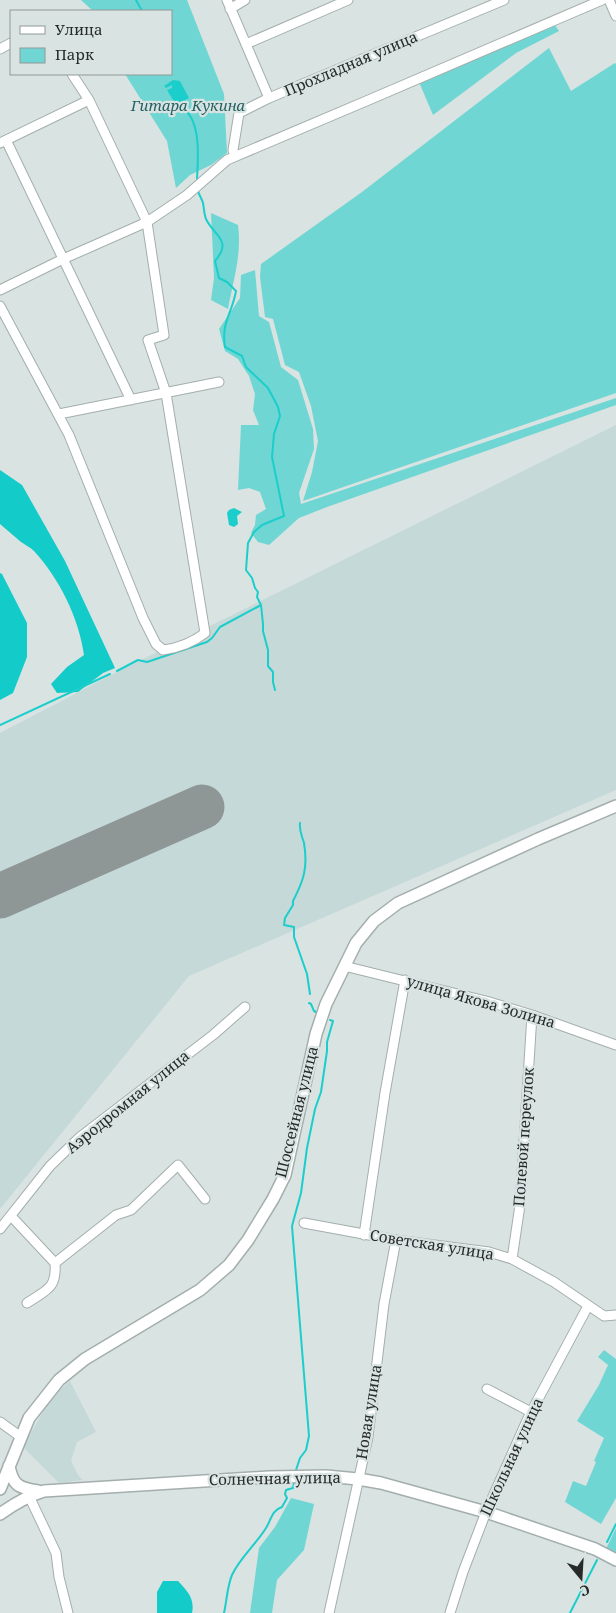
<svg xmlns="http://www.w3.org/2000/svg" width="616" height="1613" viewBox="0 0 616 1613" font-family="'Noto Serif',serif">
  <style>
    .built { fill: #c5d9d8 }
    .green { fill: #70d6d3 }
    .forest { fill: #13cbc8 }
    .water { fill: #1bcecb }
    .lines { fill: none; stroke-linecap: round; stroke-linejoin: round }
    .stream { stroke: #1bcecb; stroke-width: 2 }
    .runway { stroke: #8e9696; stroke-width: 45 }
    .minor-casing { stroke: #a3aead; stroke-width: 11 }
    .major-casing { stroke: #a3aead; stroke-width: 14 }
    .minor { stroke: #fff; stroke-width: 9 }
    .major { stroke: #fff; stroke-width: 11 }
    .labels { text-anchor: middle; stroke-width: 4.5; stroke-linejoin: round; paint-order: stroke }
    .street-label { font-size: 15px; fill: #262a2a; stroke: #d8e3e2 }
    .park-label { font-size: 15px; font-style: italic; fill: #236261; stroke: #d8e3e2 }
  </style>
  <rect width="100%" height="100%" fill="#d8e3e2"/>
  <path class="built" d="M616,425V790L189,976L0,1209V733L115,673Z
    M70,1381L96,1432L77,1442L71,1461L78,1475L83,1480L59,1483L23,1447L50,1399Z"/>
  <path class="green" d="M81,0H187L224,94L227,153L211,165L190,175L176,188L167,141L125,74H171V11H93Z
    M554,24L559,31L516,53L433,115L419,82L499,49Z
    M549,48L571,91L615,63L616,64V393L303,501L312,472L318,441L311,406L299,372L285,365L273,319L265,317L260,277L261,264L362,192Z
    M211,213L238,225C242,255 233,281 228,309L211,300L214,278Z
    M255,270L259,316L269,322L281,367L298,380L313,429L314,449L299,493L301,504L616,398V405L327,507L299,518L269,545L258,542L251,533L255,525L256,515L266,509L260,492L249,488L238,490L241,425H259L253,410L255,394L249,376L238,359L225,351L219,329L240,298L241,275Z
    M604,1350L616,1359V1498L601,1524L565,1502L573,1481L586,1486L596,1462L594,1461L604,1438L577,1421L599,1385L608,1365L598,1357Z
    M291,1498L314,1504L304,1550L277,1580L272,1613H250L259,1548L275,1527Z
    M616,1528V1556L605,1551Z"/>
  <path class="forest" d="M0,470L22,485L65,561L115,668L103,673L78,692L57,693L51,684L67,667L84,655C79,618 59,578 34,551C30,547 25,545 21,542C14,536 7,530 0,524Z
    M0,573L2,574L27,623V657L13,693L0,700Z
    M163,1581H178C187,1591 195,1598 192,1613H157V1592Z"/>
  <path class="water" d="M173,80L180,81L189,98L176,105L167,90L172,88V85L166,88L164,86Z
    M234,508L242,512L237,516L238,524L234,527L229,525L227,513L229,510Z"/>
  <g class="lines">
    <path class="stream" d="M136,0L142,11
      M186,111C201,125 198,160 197,179
      M198,191C199,195 202,199 203,203C204,208 204,214 206,219C214,236 233,240 215,261L219,278L227,282L236,291C232,314 221,322 225,347L242,356L246,367L268,388L278,407L280,416L274,434L272,457L284,516L262,525L254,532L248,543L246,570L252,578L255,588L258,592L257,597L261,605L263,624V631L268,650V666L273,672V682L275,690
      M117,671L138,660L147,662L207,642L212,638L220,627L261,605
      M0,725L110,674
      M300,823C299,831 302,836 304,843C308,867 304,880 293,901V905L285,918L284,925L294,927V937L307,974L310,994
      M309,1003L311,1004L314,1011L318,1013
      M296,1470L300,1458L306,1450L309,1436L292,1226L301,1193L307,1148L315,1109L321,1092L327,1051V1042L333,1021L330,1020
      M607,1542L616,1524
      M224,1613C227,1600 227,1587 232,1575C239,1559 257,1543 266,1528C271,1520 272,1510 282,1507L287,1498L285,1494L286,1490L293,1488L294,1482
      M570,1613L597,1560"/>
    <path class="runway" d="M0,896L202,807"/>
    <defs>
      <path id="minor" d="M227,0L269,98
        M609,0L616,16
        M230,9L245,0
        M246,44L348,0
        M0,49L11,43
        M6,140L131,400
        M0,143L89,100
        M235,156L233,150L239,113L269,98L504,0
        M0,290L63,259L147,222L187,195L227,160L371,99L602,0
        M0,306L69,435L143,618L156,644L163,650C179,648 192,643 205,633L166,393L148,340L164,335L147,222L89,100L72,74
        M59,414L219,382
        M344,966L486,1001L532,1015L616,1045
        M11,1216L55,1263
        M304,1223L396,1240L489,1252L512,1259L554,1282L604,1316L616,1315
        M0,1229L50,1166L80,1137L213,1035L245,1007
        M364,1235L385,1093L405,980
        M512,1259L520,1205L532,1015
        M27,1303C46,1290 57,1289 55,1263L116,1215L131,1210L178,1165L205,1199
        M487,1389L531,1412
        M0,1422L21,1437
        M29,1496L56,1553L59,1577L68,1613
        M329,1613L368,1437L384,1304L396,1240
        M450,1613L463,1572L486,1512L529,1416L588,1306"/>
      <path id="major" d="M9,1466C13,1486 19,1488 38,1491
        M0,1489L29,1418L59,1380L85,1359L200,1290L229,1265L248,1240L273,1199L285,1175L316,1034L326,1004L356,943L374,921L398,903L538,839L616,806
        M0,1514C14,1504 27,1496 44,1491L269,1477L326,1476L358,1479L381,1483L486,1512L595,1549L616,1560"/>
    </defs>
    <use href="#minor" class="minor-casing"/>
    <use href="#major" class="major-casing"/>
    <use href="#minor" class="minor"/>
    <use href="#major" class="major"/>
  </g>
  <g class="labels">
    <g class="street-label">
      <text transform="translate(351 64) rotate(-23)" y="5">Прохладная улица</text>
      <text transform="translate(481 1002) rotate(16)" y="5">улица Якова Золина</text>
      <text transform="translate(128 1102) rotate(-39)" y="5">Аэродромная улица</text>
      <text transform="translate(297 1112) rotate(-76)" y="5">Шоссейная улица</text>
      <text transform="translate(524 1137) rotate(-86)" y="5">Полевой переулок</text>
      <text transform="translate(432 1245) rotate(9)" y="5">Советская улица</text>
      <text transform="translate(369 1412) rotate(-81)" y="5">Новая улица</text>
      <text transform="translate(512 1457) rotate(-65)" y="5">Школьная улица</text>
      <text transform="translate(275 1479) rotate(-1)" y="5">Солнечная улица</text>
    </g>
    <g class="park-label">
      <text x="188" y="111">Гитара Кукина</text>
    </g>
  </g>
  <rect x="10" y="10" width="162" height="65" fill="#d8e3e2" stroke="#919998"/>
  <rect x="20" y="26" width="25" height="8" fill="#ffffff" stroke="#919998"/>
  <text x="55" y="35" font-size="15" fill="#262a2a">Улица</text>
  <rect x="20" y="48" width="25" height="15" fill="#70d6d3" stroke="#919998"/>
  <text x="55" y="60" font-size="15" fill="#262a2a">Парк</text>
  <g transform="translate(581 1578) rotate(162)" stroke="#d8e3e2" stroke-width="4" paint-order="stroke">
  <path d="M0-4L9 19L0 12L-9 19Z" fill="#262a2a"/>
  <text y="-8" font-size="14" font-weight="bold" text-anchor="middle" fill="#262a2a">С</text>
  </g>
</svg>
